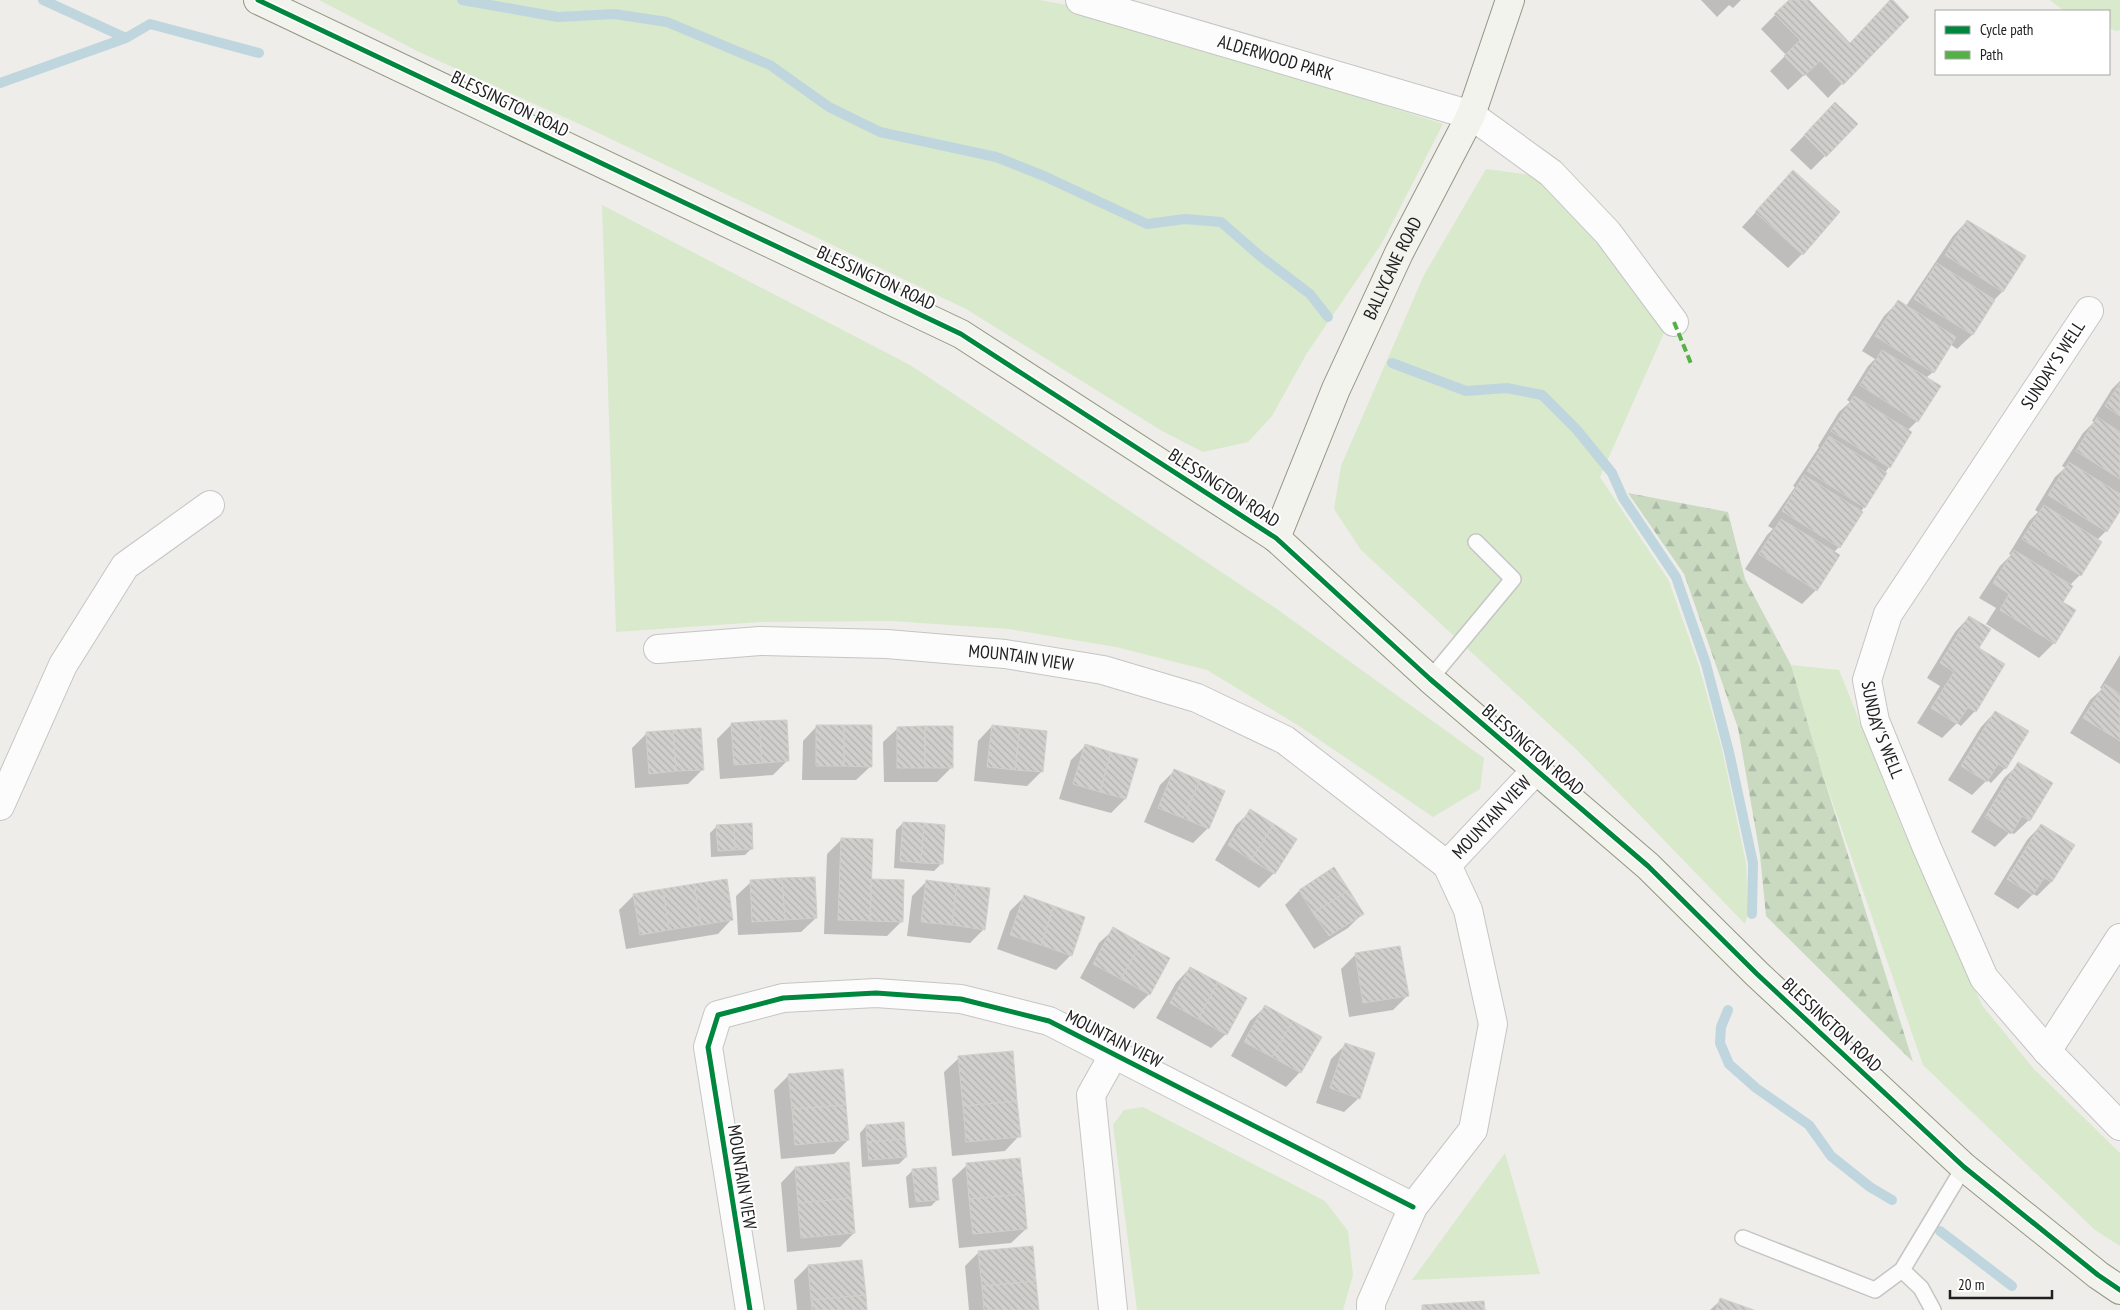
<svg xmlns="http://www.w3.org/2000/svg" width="2120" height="1310" viewBox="0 0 2120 1310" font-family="'PT Sans Narrow',sans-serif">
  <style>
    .grass { fill: #d9e9cc }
    .forest { fill: url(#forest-firs) }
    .shadow { fill: #0003 }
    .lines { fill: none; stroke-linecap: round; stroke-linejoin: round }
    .stream { stroke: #c0d6de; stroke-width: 10 }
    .building { fill: url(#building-back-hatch); stroke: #d1cfcb }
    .lane-casing { stroke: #c5c5c4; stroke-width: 18 }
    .street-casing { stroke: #c5c5c4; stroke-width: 30 }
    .secondary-casing { stroke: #949783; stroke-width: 30 }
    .lane { stroke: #fcfcfc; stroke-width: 15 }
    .street { stroke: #fcfcfc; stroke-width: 28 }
    .secondary { stroke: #f2f3ed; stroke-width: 28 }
    .quiet { stroke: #55b145; stroke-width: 4; stroke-dasharray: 8 4; stroke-linecap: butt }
    .cycleway-casing { stroke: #fff; stroke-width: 8 }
    .cycleway { stroke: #00873e; stroke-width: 5 }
    .labels { text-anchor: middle; stroke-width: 4; stroke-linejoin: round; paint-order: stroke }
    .street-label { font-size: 18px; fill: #202020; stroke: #fff }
  </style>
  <defs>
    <pattern id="forest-firs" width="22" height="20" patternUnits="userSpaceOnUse" patternTransform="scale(1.25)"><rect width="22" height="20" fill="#c9dac1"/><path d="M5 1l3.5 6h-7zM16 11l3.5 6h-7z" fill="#acbba6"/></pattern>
    <pattern id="building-back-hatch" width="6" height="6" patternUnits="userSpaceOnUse" patternTransform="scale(1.25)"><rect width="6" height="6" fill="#d1cfcc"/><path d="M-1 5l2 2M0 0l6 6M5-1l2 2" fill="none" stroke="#b3b1af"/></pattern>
  </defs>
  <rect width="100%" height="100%" fill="#eeedea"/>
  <path class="grass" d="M319,0H1040L1077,7L1443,124L1382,243L1307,353L1272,416L1248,442L1203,452L1162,431L966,309L586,127L419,52Z
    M2050,0H2120V30L2116,31L2109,28V11H2064Z
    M1486,169L1548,177L1668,324L1600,477L1669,581L1699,666L1722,749L1746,863L1748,914L1745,924L1577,750L1361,550L1334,509L1341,466L1424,275Z
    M602,205L910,365L1274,607L1484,758L1480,789L1433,817L1296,724L1207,670L1116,647L1009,629L891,621L760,622L616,632Z
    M1791,665L1839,670L1901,825L1982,1005L2033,1068L2120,1153V1246L2095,1230L1923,1065L1821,769Z
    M1143,1107L1325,1201L1348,1231L1353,1275L1343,1310H1137L1113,1125L1124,1110Z
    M1505,1153L1540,1274L1412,1280Z"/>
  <path class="forest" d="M1628,493L1728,512L1745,579L1791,665L1821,769L1913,1062L1766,916L1760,855L1738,728L1684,574Z"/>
  <path class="shadow" d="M1701,0H1741L1733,8L1729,5L1717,17Z
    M1790,0H1807L1850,44L1908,17L1828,98L1805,74L1788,90L1770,71L1786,55L1761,29Z
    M1821,118L1825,156L1811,170L1790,150Z
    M1793,172L1802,254L1788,268L1742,227Z
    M1967,221L2002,292L1993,301L1972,335L1957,349L1950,344L1933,372L1926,378L1917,421L1907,431L1910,433L1839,547L1834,552L1816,590L1802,604L1745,569L1767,535L1773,529L1768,526L1795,487L1793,486L1819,447L1818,446L1839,412L1850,402L1847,400L1868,366L1875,359L1862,351L1884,316L1898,302L1906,306L1953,236Z
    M2120,381V508L2106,531L2097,540L2080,575L2069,586L2061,602L2054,643L2039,658L1986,624L1996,608L1979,598L2000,566L2011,555L2009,554L2029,521L2038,512L2035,510L2055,477L2065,468L2062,466L2083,433L2094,422L2092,421L2112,389Z
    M1969,617L1978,648L1975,711L1961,726L1957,723L1942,738L1917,723L1940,686L1927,678L1955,632Z
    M2120,655V764L2070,733L2090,700L2102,689L2100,688Z
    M1995,712L2005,768L1991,783L1987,780L1972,795L1948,780L1981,727Z
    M732,724L788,760L773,775L720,779L717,739Z
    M817,726L871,766L856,780H802L803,741Z
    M992,726L1041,772L1027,786L974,781L978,741Z
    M898,728L952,767L937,782H884L883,742Z
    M700,729L703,769L688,784L635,788L632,748L646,734Z
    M1085,746L1136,760L1125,799L1111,813L1059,799L1071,760Z
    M2019,764L2029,820L2014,834L2010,832L1995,847L1971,832L2004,778Z
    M1174,771L1223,792L1208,828L1193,843L1144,822L1160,785Z
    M1251,811L1295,840L1274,873L1259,888L1215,860L1236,825Z
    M903,823L941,864L934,871L894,868L896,830Z
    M2041,825L2051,882L2037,896L2033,894L2018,909L1994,894L2027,840Z
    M717,826L752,848L745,855L711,857L710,833Z
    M841,840L902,921L887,936L824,934L827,854Z
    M1333,869L1362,914L1348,928L1314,949L1285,905L1299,891Z
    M751,882L816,918L801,932L738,935L736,896Z
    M926,882L984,929L970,943L907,936L912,896Z
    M634,895L732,919L718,934L626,949L619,910Z
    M1024,897L1071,955L1056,970L997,949L1010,911Z
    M1114,929L1149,994L1134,1009L1080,978L1099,943Z
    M1356,954L1407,996L1393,1010L1349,1017L1341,969Z
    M1190,968L1226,1034L1211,1048L1156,1018L1176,983Z
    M1265,1007L1300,1072L1286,1087L1231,1056L1250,1021Z
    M1346,1044L1359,1098L1344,1112L1316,1103L1331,1059Z
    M959,1058L1019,1136L1005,1151L952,1156L944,1072Z
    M789,1075L848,1140L834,1154L781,1159L774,1090Z
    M866,1126L906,1157L899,1164L862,1167L860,1133Z
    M967,1165L1026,1229L1011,1243L959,1248L952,1179Z
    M795,1168L854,1233L840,1247L787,1252L781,1183Z
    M913,1170L938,1199L931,1206L909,1208L906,1177Z
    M979,1252L1037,1310H969L965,1266Z
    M808,1266L866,1310H797L794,1280Z
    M1721,1300L1750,1310H1710Z"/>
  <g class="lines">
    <path class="stream" d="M43,0L126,38L150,24L259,53
      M462,0L558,17L614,14L667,22L770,65L829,107L880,132L996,157L1044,176L1147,224L1185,219L1221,222L1260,256L1310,294L1328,317
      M0,83L126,38
      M1392,363L1466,391L1507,388L1542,395L1577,430L1612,473L1623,498L1676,577L1706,664L1729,752L1753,863L1752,914
      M1728,1010L1721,1027L1720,1043L1729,1064L1756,1088L1809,1125L1831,1156L1870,1187L1892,1200
      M1940,1231L2012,1286"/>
  </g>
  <path class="building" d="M1789,0H1809L1850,43L1890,0H1893L1909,17L1843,85L1820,61L1804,76L1784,56L1800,40L1774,14Z
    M1835,102L1858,124L1826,157L1804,135Z
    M1793,170L1840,212L1803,255L1755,212Z
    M1967,220L2026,256L2003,292L1945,255Z
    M1937,263L1995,300L1973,335L1914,299Z
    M1898,300L1956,337L1934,373L1875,336Z
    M1882,350L1941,386L1918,422L1860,385Z
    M2120,383V416L2105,406Z
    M1854,396L1912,432L1890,468L1831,431Z
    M2097,417L2120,432V479L2076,451Z
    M1829,436L1887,473L1865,508L1807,471Z
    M2069,462L2120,494V511L2107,532L2048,495Z
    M1804,475L1863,512L1840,548L1782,511Z
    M2044,505L2102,542L2081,576L2022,539Z
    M1781,519L1840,555L1817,591L1759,554Z
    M2014,550L2073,586L2063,602L2076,610L2055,644L2000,610L2009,594L1993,583Z
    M1969,616L1991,629L1979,648L2005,664L1976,712L1968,707L1957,724L1931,708L1954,672L1940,663Z
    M2105,684L2120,694V741L2083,718Z
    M1995,711L2029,731L2006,769L1998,764L1987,782L1961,766Z
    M787,720L789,761L762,763L759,721Z
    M759,721L762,763L734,765L731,723Z
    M816,725H844V766H816Z
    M844,725H872V767L844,766Z
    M992,725L1020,728L1015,770L987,767Z
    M925,726V768H897V727Z
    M925,726H953V768H925Z
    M701,728L704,770L676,771L673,730Z
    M1020,728L1047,731L1043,772L1015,770Z
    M673,730L676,771L649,774L646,732Z
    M1085,744L1111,752L1100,792L1073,784Z
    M1111,752L1138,759L1126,799L1100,792Z
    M2018,762L2053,783L2030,821L2022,816L2011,834L1985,817Z
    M1174,769L1200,780L1183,818L1158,808Z
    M1200,780L1225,791L1209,829L1183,818Z
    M1250,809L1274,824L1251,860L1228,845Z
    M903,822L924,823L921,863L900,861Z
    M752,823L753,849L735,850L734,824Z
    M924,823L945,825L943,864L921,863Z
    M734,824L735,850L718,851L716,825Z
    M1274,824L1297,839L1275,874L1251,860Z
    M2041,824L2075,845L2052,882L2044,878L2033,895L2007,879Z
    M841,838L873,839L870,921L838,920Z
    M1334,867L1349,890L1313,913L1299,890Z
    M815,877L817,918L785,920L782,878Z
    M782,878L785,920L752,922L750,880Z
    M727,879L733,920L701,925L694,884Z
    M871,879L904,880L903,922L870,921Z
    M926,880L957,884L952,925L921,922Z
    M694,884L701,925L669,930L663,889Z
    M957,884L990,888L985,930L952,925Z
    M663,889L669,930L640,935L633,894Z
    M1349,890L1364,914L1329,936L1313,913Z
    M1024,895L1054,906L1041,945L1010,935Z
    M1054,906L1085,917L1072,956L1041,945Z
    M1113,927L1141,943L1121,979L1093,964Z
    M1141,943L1170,958L1150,995L1121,979Z
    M1400,946L1409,996L1363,1003L1355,953Z
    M1190,967L1218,982L1198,1019L1170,1003Z
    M1218,982L1247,998L1227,1035L1198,1019Z
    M1265,1005L1293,1021L1272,1057L1244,1042Z
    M1293,1021L1322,1037L1301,1073L1272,1057Z
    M1345,1043L1375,1053L1360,1099L1330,1088Z
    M1013,1051L1017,1101L963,1106L958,1056Z
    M843,1069L846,1105L792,1109L788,1074Z
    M1017,1101L1021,1137L966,1142L963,1106Z
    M846,1105L849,1140L795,1145L792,1109Z
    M904,1122L905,1139L867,1142L866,1125Z
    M905,1139L907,1157L869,1160L867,1142Z
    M1020,1158L1024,1194L969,1199L966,1163Z
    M849,1162L852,1198L798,1203L795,1167Z
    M936,1167L939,1200L916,1202L912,1169Z
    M1024,1194L1027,1229L973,1234L969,1199Z
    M852,1198L855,1233L801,1238L798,1203Z
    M1033,1246L1036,1281L982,1286L978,1251Z
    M862,1260L866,1295L811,1300L808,1265Z
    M1036,1281L1039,1310H984L982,1286Z
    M866,1295L867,1310H812L811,1300Z
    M1720,1298L1754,1310H1716Z
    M1484,1301L1485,1310H1422V1305Z"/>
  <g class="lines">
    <defs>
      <path id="lane" d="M1430,679L1513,579L1476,542
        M1743,1238L1875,1290L1902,1270L1964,1167
        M1902,1270L1921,1288L1933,1310"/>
      <g id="street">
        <path id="s1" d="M1080,0L1471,115L1551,173L1608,233L1674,322"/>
        <path id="s2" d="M2089,311L1888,614L1867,680L1875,721L1927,848L1984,978L2047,1051L2120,1126"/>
        <path id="s3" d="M658,649L760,641L887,644L1005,654L1103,670L1197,698L1285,740L1447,865"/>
        <path d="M0,806L63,665L125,566L210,505"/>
        <path d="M2047,1051L2120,938"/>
        <path d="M750,1310L708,1047L718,1015L783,998L876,993L961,999L1049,1021L1413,1207"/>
        <path d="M1113,1310L1091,1095L1114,1054"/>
        <path id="s4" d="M1371,1310V1303L1413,1207L1473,1130L1493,1024L1468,910L1447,865L1536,770"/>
      </g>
      <g id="secondary">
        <path d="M258,0L961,334L1276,538L1430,679L1648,866L1757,974L1964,1167L2098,1275L2120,1290"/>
        <path id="s5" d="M1276,538L1336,389L1399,253L1471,115L1510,0"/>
      </g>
    </defs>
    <use href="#lane" class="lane-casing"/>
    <use href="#street" class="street-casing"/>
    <use href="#secondary" class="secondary-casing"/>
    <use href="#lane" class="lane"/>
    <use href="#street" class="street"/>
    <use href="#secondary" class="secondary"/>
    <path class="quiet" d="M1674,322L1692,366"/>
    <defs>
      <path id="cycleway" d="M258,0L961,334L1276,538L1430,679L1648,866L1757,974L1964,1167L2098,1275L2120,1290
        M750,1310L708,1047L718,1015L783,998L876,993L961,999L1049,1021L1413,1207"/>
    </defs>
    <use href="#cycleway" class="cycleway-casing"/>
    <use href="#cycleway" class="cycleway"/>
  </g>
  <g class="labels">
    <g class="street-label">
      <text dy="6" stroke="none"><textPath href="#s1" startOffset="204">ALDERWOOD PARK</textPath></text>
      <text transform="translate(510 104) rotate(26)" y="6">BLESSINGTON ROAD</text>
      <text dy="6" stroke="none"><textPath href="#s5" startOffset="294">BALLYCANE ROAD</textPath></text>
      <text transform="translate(876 278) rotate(25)" y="6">BLESSINGTON ROAD</text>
      <text transform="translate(2053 365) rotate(-57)" y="6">SUNDAY'S WELL</text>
      <text transform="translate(1224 488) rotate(33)" y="6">BLESSINGTON ROAD</text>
      <text dy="6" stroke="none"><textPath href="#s3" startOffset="364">MOUNTAIN VIEW</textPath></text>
      <text dy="6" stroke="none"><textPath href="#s2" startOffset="485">SUNDAY'S WELL</textPath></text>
      <text transform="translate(1533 750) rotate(41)" y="6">BLESSINGTON ROAD</text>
      <text dy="6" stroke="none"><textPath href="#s4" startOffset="549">MOUNTAIN VIEW</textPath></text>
      <text transform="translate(1832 1025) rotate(43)" y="6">BLESSINGTON ROAD</text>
      <text transform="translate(1114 1039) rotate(27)" y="6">MOUNTAIN VIEW</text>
      <text transform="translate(742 1177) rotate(81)" y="6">MOUNTAIN VIEW</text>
    </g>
  </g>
  <rect x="1935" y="10" width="175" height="65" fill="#ffffff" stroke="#a6a6a6"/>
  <rect x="1945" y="26" width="25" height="8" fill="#00873e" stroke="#a6a6a6"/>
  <text x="1980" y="35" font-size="15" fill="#202020">Cycle path</text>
  <rect x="1945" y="51" width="25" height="8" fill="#55b145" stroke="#a6a6a6"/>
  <text x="1980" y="60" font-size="15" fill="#202020">Path</text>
  <path d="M1950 1290v8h102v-8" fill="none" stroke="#202020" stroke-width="2.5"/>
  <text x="1958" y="1290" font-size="15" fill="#202020" stroke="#ffffff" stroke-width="4" paint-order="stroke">20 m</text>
</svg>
